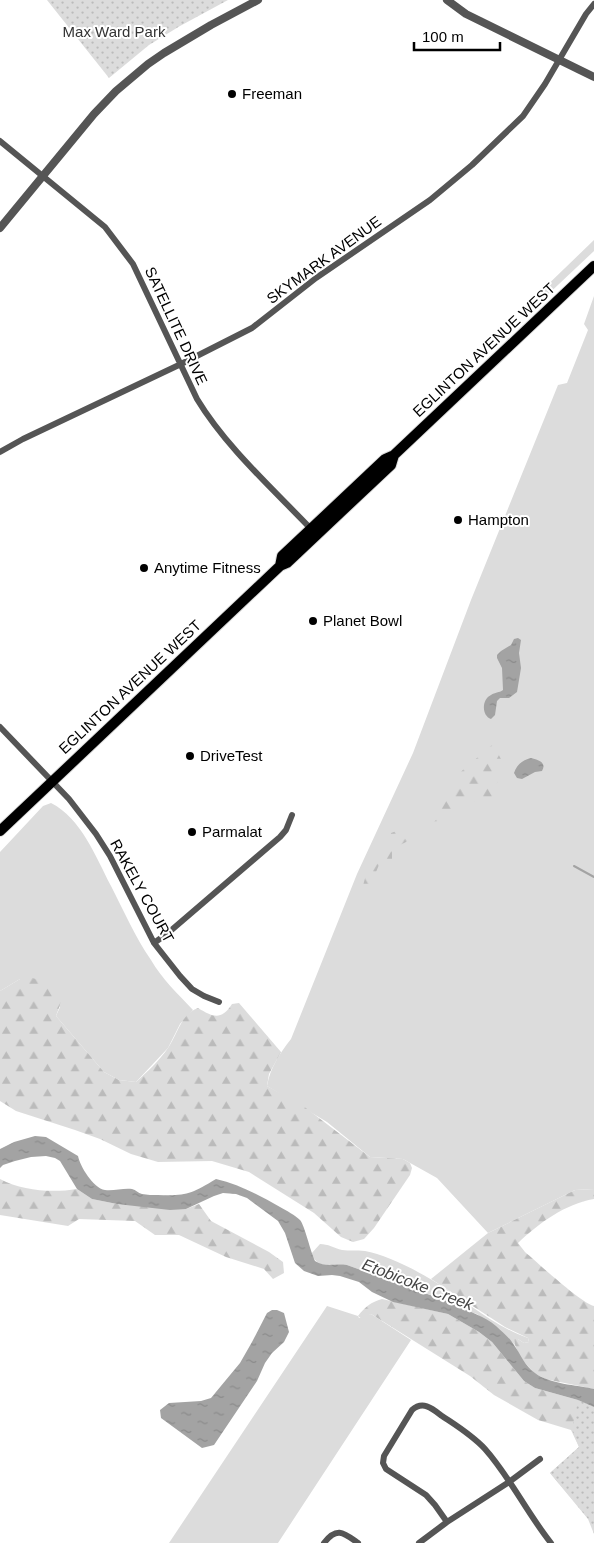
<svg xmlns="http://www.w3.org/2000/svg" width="594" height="1543" viewBox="0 0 594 1543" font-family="Helvetica,sans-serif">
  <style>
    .grass { fill: #dcdcdc }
    .forest { fill: url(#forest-firs) }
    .park { fill: url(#park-dots) }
    .water { fill: url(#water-ripples) }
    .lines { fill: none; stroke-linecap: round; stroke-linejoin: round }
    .stream { stroke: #a3a3a3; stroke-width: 2 }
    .primary-casing { stroke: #dbdbdb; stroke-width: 12 }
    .minor { stroke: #555; stroke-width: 6 }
    .tertiary { stroke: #555; stroke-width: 8 }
    .primary { stroke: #000; stroke-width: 10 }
    .poi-dot { fill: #000; stroke: #fff; stroke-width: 2 }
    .labels { text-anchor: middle; stroke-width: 4; stroke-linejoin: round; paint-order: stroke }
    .park-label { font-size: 15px; fill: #333; stroke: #fff }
    .poi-label { font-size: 15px; fill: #000; stroke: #fff; text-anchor: start }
    .street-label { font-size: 15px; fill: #000; stroke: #fff }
    .water-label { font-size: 16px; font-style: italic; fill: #444; stroke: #fff }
  </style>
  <defs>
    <pattern id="forest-firs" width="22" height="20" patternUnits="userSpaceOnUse" patternTransform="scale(1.25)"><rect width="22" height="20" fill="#dcdcdc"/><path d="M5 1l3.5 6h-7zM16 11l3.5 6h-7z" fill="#bbb"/></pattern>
    <pattern id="park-dots" width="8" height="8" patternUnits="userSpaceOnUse" patternTransform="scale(1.25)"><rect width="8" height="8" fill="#dcdcdc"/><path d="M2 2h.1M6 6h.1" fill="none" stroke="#bbb" stroke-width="1.8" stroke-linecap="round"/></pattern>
    <pattern id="water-ripples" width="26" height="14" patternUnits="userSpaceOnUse" patternTransform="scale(1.25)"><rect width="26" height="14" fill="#a3a3a3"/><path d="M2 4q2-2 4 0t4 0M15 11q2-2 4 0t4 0" fill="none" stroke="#8b8b8b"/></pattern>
  </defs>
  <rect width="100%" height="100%" fill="#fff"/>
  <path class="grass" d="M594,240V251L541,301L536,296Z
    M594,296V1189L575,1190L488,1233L437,1178L403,1159L370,1157L327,1122L267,1086C270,1068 280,1053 291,1039L357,874L413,753L471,600L558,385L567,383L588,330L584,324Z
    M51,803C81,818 96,857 111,886C124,911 135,937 151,960C162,979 178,994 193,1010L180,1024L168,1048L136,1082L119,1080L104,1072L56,1016L60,1007L20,979L0,991V852L43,806Z
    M320,1244C328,1244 334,1248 342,1250C349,1251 357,1250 365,1251C384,1254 416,1270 432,1280C464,1299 493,1326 528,1338L529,1342L524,1343L518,1339H514L515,1345L494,1325L483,1319L477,1314L464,1310L456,1304L347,1265C332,1263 320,1271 311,1254Z
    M327,1306L358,1316L359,1318L371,1314L411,1340L278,1543H169Z"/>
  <path class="forest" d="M493,744L502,761L494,797L483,805L478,804L472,799L461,797L438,825L428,832L429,827L437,819L446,794L456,776Z
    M411,826V837L406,842L392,849V859L381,860L371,884L363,886C368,868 369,861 387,854L390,846L391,833Z
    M29,977C39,980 55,984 60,996C62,1002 58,1010 56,1016L104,1072L119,1080L136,1082C146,1073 160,1060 168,1048C177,1035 181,1014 198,1008C213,1017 221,1021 232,1004L239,1003L281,1052L269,1074L267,1086L302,1105L370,1157L403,1159L410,1163L412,1168L410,1175L374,1228L364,1239L353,1242L341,1237L314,1213L249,1172L212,1161L158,1162L131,1154L100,1139L75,1130L16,1111L0,1101V991L20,979Z
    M0,1179C23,1191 52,1193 77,1189L92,1199L117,1204L186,1209L199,1204L211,1221L269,1252L283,1262L284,1273L273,1279L264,1269L226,1257L179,1235H155L135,1221L79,1219L68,1226L0,1215Z
    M594,1189V1199C565,1204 539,1223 518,1243L525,1252C538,1263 581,1303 594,1306V1389L545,1379L534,1373L520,1357L515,1345L514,1339H518L524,1343L529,1342L528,1338L505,1327L431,1279L488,1233L575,1190Z
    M382,1299L448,1314L479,1332L492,1342L524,1381L535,1388L578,1400L594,1407L588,1518L550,1473L579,1447L571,1430L538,1420L494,1395L470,1376L371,1314L362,1319L358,1316C365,1307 371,1302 382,1299Z"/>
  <path class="park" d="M47,0H228L180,26L149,45L109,78Z
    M578,1400L594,1407V1534L588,1519L550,1473L579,1447L572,1430Z"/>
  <path class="water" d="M518,638L521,640L519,653L521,668L517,692L509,698H500L497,701L495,715L491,719C481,715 482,699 491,695C495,692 499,693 503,690L502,668L497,658V655L501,651L511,645L514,639Z
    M531,758C538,760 547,762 542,771L535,772L522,779L517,778L514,773C517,764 523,760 531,758Z
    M35,1136L46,1137L78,1156C80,1166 93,1188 105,1190C114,1191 123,1188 132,1189C136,1190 138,1193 142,1194C147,1195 153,1195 158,1195C187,1196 191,1194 216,1179C239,1184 260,1196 280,1207C287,1211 295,1215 300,1220C305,1226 310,1251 315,1261C327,1268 334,1263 347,1265L455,1304C468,1312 485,1316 496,1326C502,1332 510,1338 514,1345C521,1355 525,1366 535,1373C549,1384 577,1385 594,1389V1407L578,1400L535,1388L524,1381L492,1342L479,1332L448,1314L393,1302L372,1292L359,1282L340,1276L332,1275L318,1276L304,1271L295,1263L285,1233L278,1221L247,1198L236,1194L223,1193L214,1196L186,1209L170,1210L117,1204L92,1199L77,1189L60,1161L55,1158L46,1156L31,1157L15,1161L3,1165L0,1168V1149L14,1142Z
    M272,1310H277L284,1313L289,1332L284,1342L272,1353L265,1363L257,1381L214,1445L202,1448L161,1418L160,1410L169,1403L201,1401L211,1398L240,1363L252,1342L267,1313Z"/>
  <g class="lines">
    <path class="stream" d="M574,866L594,877"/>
    <defs>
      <path id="primary" d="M280,566L282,556L385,459L394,455L594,266
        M0,831L280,566L287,563L391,465L394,455"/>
    </defs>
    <use href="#primary" class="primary-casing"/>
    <path class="minor" d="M0,141L105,227L133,264L197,399C226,447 273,489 312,530
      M0,452L23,439L181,364L252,328L316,278L430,200L472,165L523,116L545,84L586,14L594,4
      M0,727L69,799L96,834L110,856L154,943L180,976L192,989L204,996L219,1002
      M154,943L168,933L280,837L286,830L292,815
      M447,1522L435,1505L426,1495L386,1469L383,1463L384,1456L412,1410C423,1400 433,1409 442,1416C457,1426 472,1435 485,1449C510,1477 527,1513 551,1543
      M324,1543C337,1526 344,1533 358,1543
      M419,1543L447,1522L509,1482L540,1459"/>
    <path class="tertiary" d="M447,0L466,14L594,77
      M0,228L94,114L116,91L148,64L164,53L211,25L258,0"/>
    <use href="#primary" class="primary"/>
  </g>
  <g class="poi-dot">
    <circle cx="232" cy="94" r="5"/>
    <circle cx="458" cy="520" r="5"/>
    <circle cx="144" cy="568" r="5"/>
    <circle cx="313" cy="621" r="5"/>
    <circle cx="190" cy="756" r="5"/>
    <circle cx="192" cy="832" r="5"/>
  </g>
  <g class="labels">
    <g class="park-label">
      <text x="114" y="37">Max Ward Park</text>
    </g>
    <g class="poi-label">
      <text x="242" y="99">Freeman</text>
      <text x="468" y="525">Hampton</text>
      <text x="154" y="573">Anytime Fitness</text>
      <text x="323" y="626">Planet Bowl</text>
      <text x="200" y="761">DriveTest</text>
      <text x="202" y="837">Parmalat</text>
    </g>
    <g class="street-label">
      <text transform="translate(324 260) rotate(-36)" y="5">SKYMARK AVENUE</text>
      <text transform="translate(176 326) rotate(65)" y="5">SATELLITE DRIVE</text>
      <text transform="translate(484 350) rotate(-43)" y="5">EGLINTON AVENUE WEST</text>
      <text transform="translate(130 687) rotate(-43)" y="5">EGLINTON AVENUE WEST</text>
      <text transform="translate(142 891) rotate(61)" y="5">RAKELY COURT</text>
    </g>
    <g class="water-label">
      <text transform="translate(418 1284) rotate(21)" y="6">Etobicoke Creek</text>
    </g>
  </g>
  <path d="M414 42v8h86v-8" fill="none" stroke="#000000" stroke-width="2.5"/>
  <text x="422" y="42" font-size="15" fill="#000000" stroke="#ffffff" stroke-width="4" paint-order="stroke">100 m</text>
</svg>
